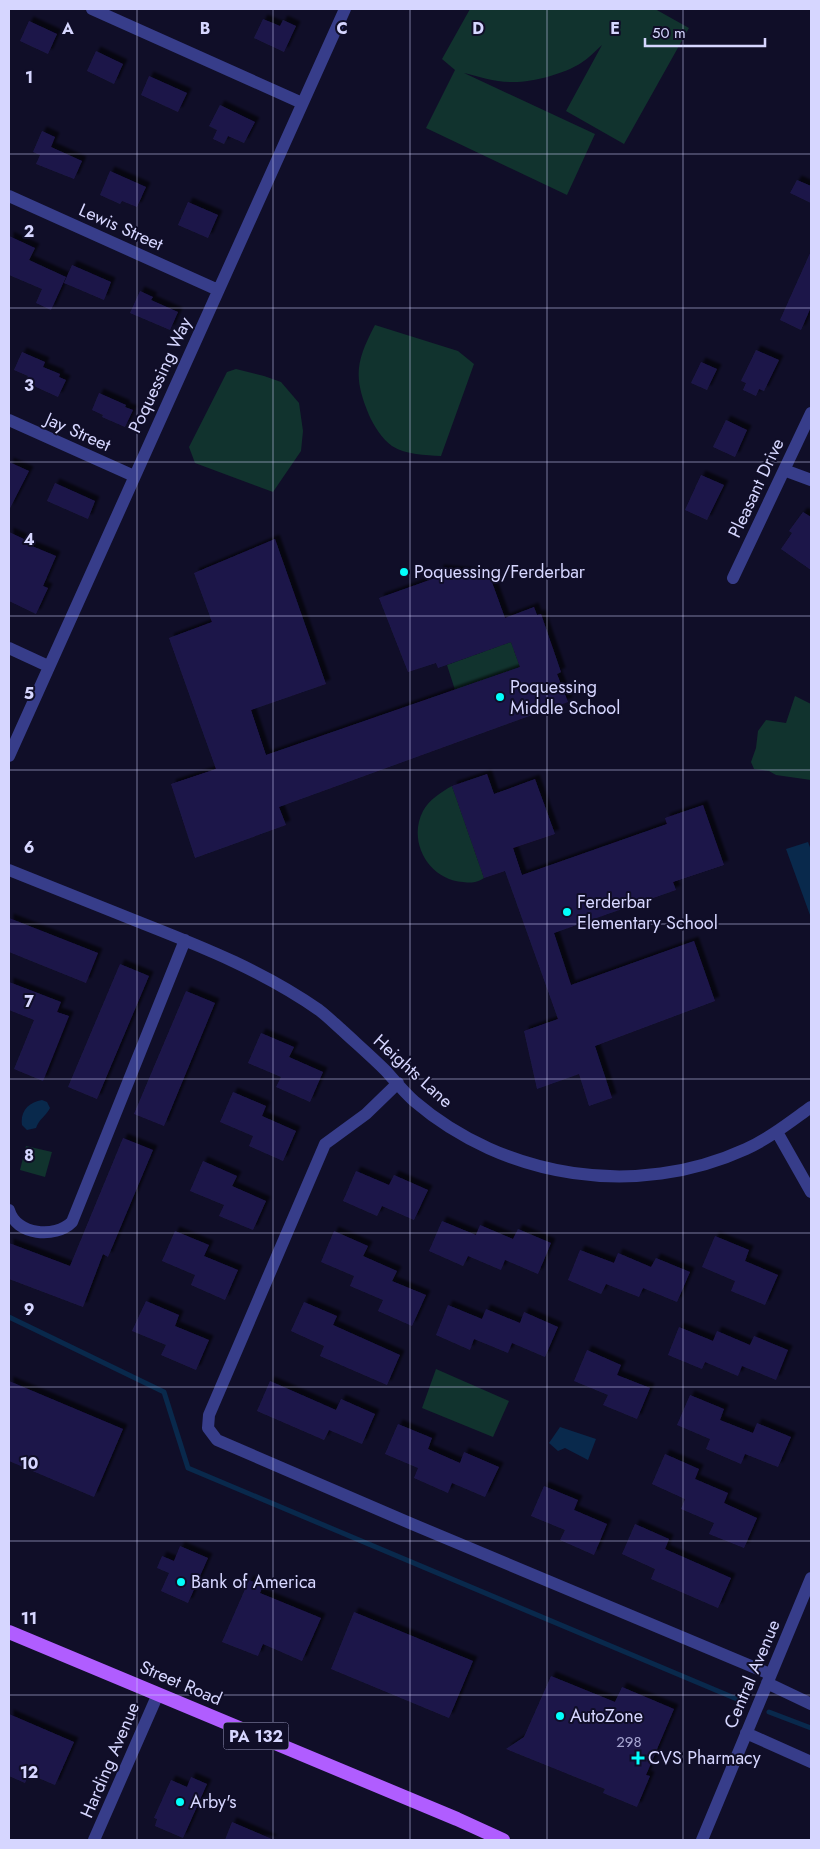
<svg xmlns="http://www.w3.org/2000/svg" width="820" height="1849" viewBox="0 0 820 1849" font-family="Jost,sans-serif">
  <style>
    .green { fill: #11332e }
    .water { fill: #09294c }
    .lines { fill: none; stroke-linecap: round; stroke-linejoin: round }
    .stream { stroke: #09294c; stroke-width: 5 }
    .building { fill: #1e194a; filter: url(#shadow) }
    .minor { stroke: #373d8a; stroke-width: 12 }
    .primary { stroke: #b05dff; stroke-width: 14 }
    .grid { fill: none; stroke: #d6d6ff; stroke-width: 1; stroke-opacity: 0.55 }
    .poi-dot { fill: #02fffc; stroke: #100e28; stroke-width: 2 }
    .labels { text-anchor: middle; stroke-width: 4; stroke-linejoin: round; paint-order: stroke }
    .number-label { font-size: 15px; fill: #a8a7d2 }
    .shield { fill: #100e28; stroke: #9b9abe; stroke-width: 1 }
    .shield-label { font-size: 16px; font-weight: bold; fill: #d6d6ff }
    .street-label { font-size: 18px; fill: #d6d6ff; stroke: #100e28 }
    .poi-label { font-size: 18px; fill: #d6d6ff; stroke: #100e28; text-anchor: start }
    .grid-label { font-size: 16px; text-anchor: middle; font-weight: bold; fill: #d6d6ff; stroke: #100e28; stroke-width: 4; stroke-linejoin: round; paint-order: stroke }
  </style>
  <defs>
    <filter id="shadow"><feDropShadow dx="4.5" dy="-4.5" stdDeviation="1" flood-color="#0009"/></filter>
  </defs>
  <rect width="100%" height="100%" fill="#100e28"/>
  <path class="green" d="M470,9H655L689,28L624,144L566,111L602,45C595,51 589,58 581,63C564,74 531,83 510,82C494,82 478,76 464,73L595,134L567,195L426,128L455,70L442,59Z
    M375,325L458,351L474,364L441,456C425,455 406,455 392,446C382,439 374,426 369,415C353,377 356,361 375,325Z
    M236,369L264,376L281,382L299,403L303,431L301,451L273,492L195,463L189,447L227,372Z
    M511,642L520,667L455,690L447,665Z
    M795,696L811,704V780L776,775L769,771L754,769L751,762L756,748L758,731L766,720L786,723Z
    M452,786L484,878C476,883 472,883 463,882C429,880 407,842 423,811C429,800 441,792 452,786Z
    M26,1146L52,1152L45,1177L20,1170Z
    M436,1369L509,1401L493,1437L422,1408Z"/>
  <path class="water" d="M808,842L811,850V915H810L786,849Z
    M42,1100L47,1102L50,1108C46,1116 39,1119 36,1128L27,1130L22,1125C20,1111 29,1102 42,1100Z
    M560,1427L596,1439L588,1460L565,1448L558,1451L549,1443Z"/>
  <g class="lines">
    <path class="stream" d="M9,1317L164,1392L188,1468L744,1702
      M769,1712L811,1728"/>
  </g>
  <path class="building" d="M263,19L280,26L283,20L296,26L284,52L254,38Z
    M29,21L57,34L48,54L20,41Z
    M96,51L123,64L114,84L87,71Z
    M149,76L187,93L178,112L141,95Z
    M220,105L255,122L244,143L228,136L224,144L213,139L217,130L209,126Z
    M42,131L55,137L51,147L82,161L74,179L36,164L40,155L33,152Z
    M110,171L146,187L137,207L122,201L120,204L100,195Z
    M797,180L811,186V203L790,193Z
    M188,202L218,215L208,238L178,225Z
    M9,236L35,248L29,260L66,277L51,310L36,303L42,289L9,275Z
    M811,251V307L801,330L780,320Z
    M72,265L111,282L104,300L64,283Z
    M140,291L153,297L151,300L178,312L170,330L130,313Z
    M756,350L779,360L764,391L759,389L756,396L743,390L746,383L741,381Z
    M22,352L45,362L43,367L60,374L59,377L66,380L58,397L25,382L28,376L14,370Z
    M701,362L717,369L707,390L691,383Z
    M99,393L126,405L125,407L133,410L125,427L102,417L103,415L92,410Z
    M726,420L747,430L735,457L713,447Z
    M9,462L29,471L9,510Z
    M701,475L724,485L707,520L685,510Z
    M55,483L95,501L88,519L47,501Z
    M803,512L811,517V570L781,549L792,533L789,531Z
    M9,532L28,541L27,544L56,556L43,586L48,588L36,614L9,601Z
    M275,539L326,684L251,710L266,755L520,667L511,642L438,668L436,663L408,672L379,598L438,577L439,569L489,574L505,618L534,607L537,615L541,614L561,672L557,674L568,702L279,807L286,825L195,858L171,784L216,769L169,638L212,622L194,573Z
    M487,774L494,794L535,779L555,834L513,848L522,875L667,824L665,818L703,805L724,865L673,882L676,890L554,933L571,985L694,941L715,1001L595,1046L612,1098L589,1106L579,1074L537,1089L524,1031L558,1019L505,871L484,878L452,786Z
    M9,918L98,953L86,983L9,952Z
    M120,964L149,976L97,1099L68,1087Z
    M9,982L61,1002L57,1012L69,1016L43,1081L14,1069L34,1020L9,1010Z
    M186,991L215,1003L164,1126L134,1114Z
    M261,1033L294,1047L289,1057L323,1072L310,1102L276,1087L281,1077L248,1063Z
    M233,1092L266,1106L262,1116L296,1131L283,1161L249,1146L253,1136L220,1122Z
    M123,1138L153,1150L108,1257L103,1254L83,1307L9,1279V1243L70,1266Z
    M203,1161L237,1176L232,1186L266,1201L253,1230L219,1216L224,1205L190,1191Z
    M356,1171L389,1185L394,1175L428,1190L414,1220L382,1206L377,1216L343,1201Z
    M442,1221L476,1235L480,1225L513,1239L518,1229L551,1243L538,1274L505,1260L501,1270L468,1256L463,1266L429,1251Z
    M175,1231L209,1245L204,1256L238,1270L225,1300L191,1285L195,1275L162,1261Z
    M334,1231L368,1246L363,1256L397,1271L392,1281L426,1295L412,1326L378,1311L383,1300L350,1286L354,1276L321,1262Z
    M715,1236L749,1250L745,1261L778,1275L765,1305L731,1291L735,1281L702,1267Z
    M580,1250L614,1263L618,1253L651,1267L656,1258L690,1272L677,1302L643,1288L639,1297L606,1284L601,1294L568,1280Z
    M146,1301L179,1315L175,1326L209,1340L196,1370L161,1355L166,1345L132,1331Z
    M304,1302L337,1316L333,1325L400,1355L387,1385L320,1356L324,1346L291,1331Z
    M448,1305L482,1319L486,1309L520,1323L524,1312L558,1327L545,1357L512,1343L508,1353L474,1339L470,1350L436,1335Z
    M679,1327L713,1341L717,1331L750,1345L754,1336L788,1350L776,1380L742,1366L738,1376L705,1362L702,1369L668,1355Z
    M587,1350L621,1365L617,1375L650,1388L637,1419L603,1405L608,1395L574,1381Z
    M9,1381L123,1429L94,1497L9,1461Z
    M270,1381L336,1410L341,1399L375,1414L362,1444L329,1430L324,1440L257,1411Z
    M690,1395L724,1409L720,1420L753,1433L757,1423L791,1437L778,1467L745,1454L741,1464L706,1449L710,1439L677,1425Z
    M398,1424L432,1438L428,1449L460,1463L464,1452L499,1467L485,1497L452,1483L448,1493L414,1478L418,1468L385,1454Z
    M665,1454L699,1469L695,1479L728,1493L724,1503L757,1518L744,1548L709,1534L714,1523L681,1509L685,1499L652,1484Z
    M544,1486L578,1500L574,1510L607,1524L594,1555L560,1540L565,1530L531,1516Z
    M635,1524L669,1539L665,1549L731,1578L718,1608L651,1579L655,1569L622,1554Z
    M180,1546L208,1558L188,1603L161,1591L169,1573L157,1568L162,1556L174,1561Z
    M249,1580L263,1586L260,1593L321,1618L302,1661L263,1644L258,1656L222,1642Z
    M354,1612L473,1661L449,1718L331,1669Z
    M551,1676L615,1702L622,1687L674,1709L646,1775L650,1776L637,1807L603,1793L605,1789L506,1749L524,1737Z
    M9,1714L74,1742L55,1785L29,1774L25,1783L9,1776Z
    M191,1777L207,1784L183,1838L155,1826L157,1819L154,1818L171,1780L187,1787Z
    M232,1822L274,1840H225Z"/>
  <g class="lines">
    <path class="minor" d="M92,9L302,103
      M9,196L218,290
      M9,420L134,476
      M784,470L811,480
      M733,578L811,413
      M9,648L48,666
      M9,756L345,9
      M9,870C54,888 99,906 144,924C205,948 265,972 319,1010C327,1016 335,1024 343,1031C357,1044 372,1057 386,1071C395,1081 404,1092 414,1101C505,1179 637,1199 746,1149C770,1138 790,1122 811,1107
      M398,1083L366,1114L325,1144L209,1415L208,1428L217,1440L412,1524L770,1674
      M777,1132L811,1192
      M9,1210C16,1235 55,1239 72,1222L185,940
      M767,1683L811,1704
      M746,1733L811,1762
      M94,1840L158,1694
      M702,1840L811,1578"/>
    <path class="primary" d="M9,1632L457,1819L503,1840"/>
  </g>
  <path class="grid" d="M137,9V1840M273,9V1840M410,9V1840M547,9V1840M683,9V1840M9,154H811M9,308H811M9,462H811M9,616H811M9,770H811M9,924H811M9,1079H811M9,1233H811M9,1387H811M9,1541H811M9,1695H811"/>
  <g class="poi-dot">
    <circle cx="404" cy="572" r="5"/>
    <circle cx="500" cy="697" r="5"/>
    <circle cx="567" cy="912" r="5"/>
    <circle cx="181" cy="1582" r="5"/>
    <circle cx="560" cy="1716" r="5"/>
    <path d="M635.5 1750.5h5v5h5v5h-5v5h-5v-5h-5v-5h5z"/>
    <circle cx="180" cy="1802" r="5"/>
  </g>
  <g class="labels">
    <g class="number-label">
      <text x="629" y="1747">298</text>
    </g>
    <rect class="shield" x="223.5" y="1722.5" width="65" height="27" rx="4"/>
    <g class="shield-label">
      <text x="256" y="1742">PA 132</text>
    </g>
    <g class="street-label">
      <text transform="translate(121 227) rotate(24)" y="6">Lewis Street</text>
      <text transform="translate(160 375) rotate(-65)" y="6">Poquessing Way</text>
      <text transform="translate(78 432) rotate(24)" y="6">Jay Street</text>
      <text transform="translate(756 488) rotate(-65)" y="6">Pleasant Drive</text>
      <text transform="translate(413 1071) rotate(42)" y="6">Heights Lane</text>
      <text transform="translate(752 1674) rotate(-67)" y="6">Central Avenue</text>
      <text transform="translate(181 1683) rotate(23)" y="6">Street Road</text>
      <text transform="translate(110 1760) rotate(-67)" y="6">Harding Avenue</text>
    </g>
    <g class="poi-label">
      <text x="414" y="578">Poquessing/Ferderbar</text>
      <text x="510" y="693">Poquessing<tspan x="510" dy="21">Middle School</tspan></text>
      <text x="577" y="908">Ferderbar<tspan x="577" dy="21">Elementary School</tspan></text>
      <text x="191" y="1588">Bank of America</text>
      <text x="570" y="1722">AutoZone</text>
      <text x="648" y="1764">CVS Pharmacy</text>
      <text x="190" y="1808">Arby's</text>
    </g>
  </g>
  <g class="grid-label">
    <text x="68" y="34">A</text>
    <text x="205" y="34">B</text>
    <text x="342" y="34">C</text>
    <text x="478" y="34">D</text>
    <text x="615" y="34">E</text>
    <text x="29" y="83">1</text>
    <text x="29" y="237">2</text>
    <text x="29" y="391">3</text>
    <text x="29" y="545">4</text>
    <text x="29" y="699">5</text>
    <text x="29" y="853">6</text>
    <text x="29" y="1007">7</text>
    <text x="29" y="1161">8</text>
    <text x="29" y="1315">9</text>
    <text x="29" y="1469">10</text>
    <text x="29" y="1624">11</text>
    <text x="29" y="1778">12</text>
  </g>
  <rect width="820" height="1849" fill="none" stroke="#d6d6ff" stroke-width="20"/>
  <path d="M645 38v8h120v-8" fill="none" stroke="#d6d6ff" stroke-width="2.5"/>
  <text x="652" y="38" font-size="15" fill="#d6d6ff" stroke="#100e28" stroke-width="4" paint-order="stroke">50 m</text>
</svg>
